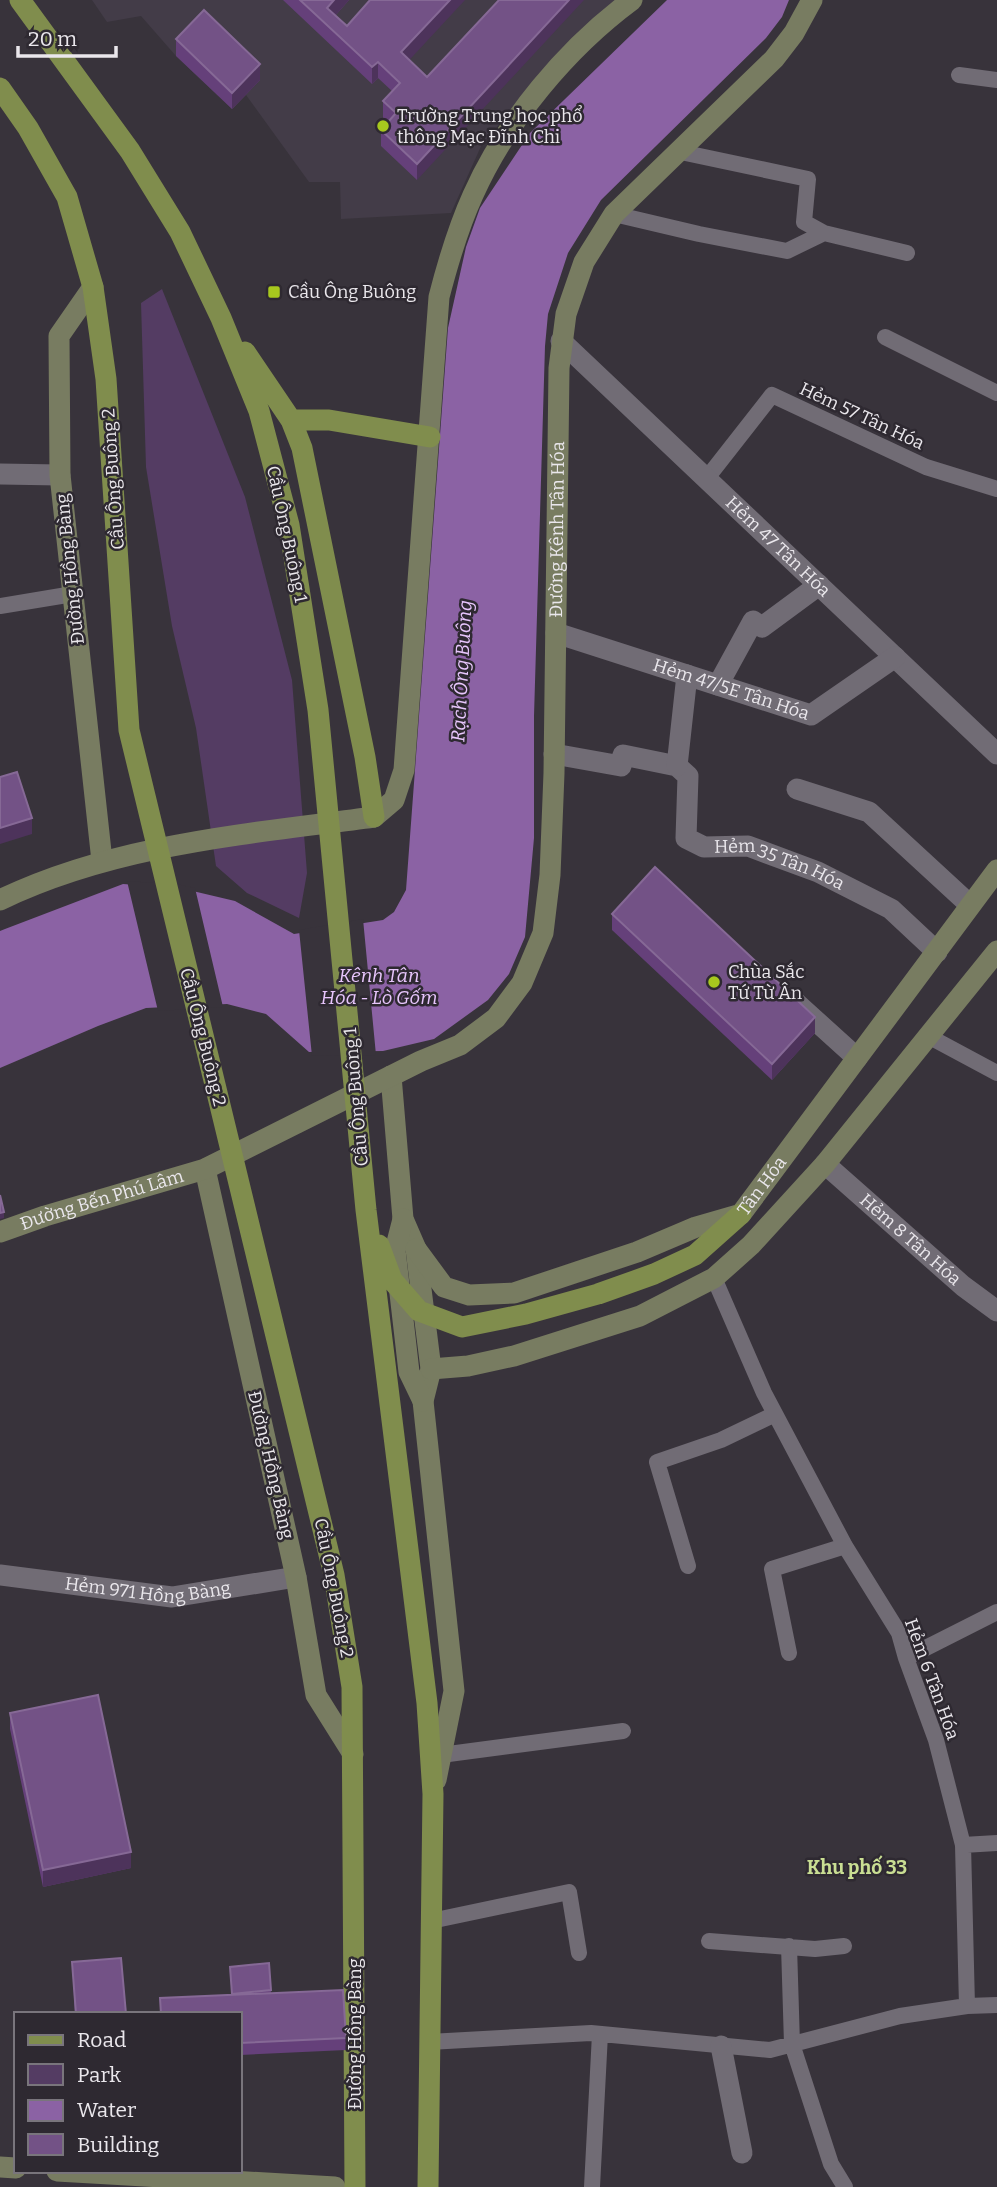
<svg xmlns="http://www.w3.org/2000/svg" width="997" height="2187" viewBox="0 0 997 2187" font-family="Bitter,serif">
  <style>
    .built { fill: #433c48 }
    .green { fill: #543c63 }
    .water { fill: #8b62a4 }
    .pier { fill: #38333b }
    .lines { fill: none; stroke-linecap: round; stroke-linejoin: round }
    .lane { stroke: #716c75; stroke-width: 16 }
    .street { stroke: #716c75; stroke-width: 21 }
    .secondary { stroke: #787c61; stroke-width: 21 }
    .primary { stroke: #808d4d; stroke-width: 21 }
    .wall { fill: #65407a }
    .shaded-wall { fill: #4d335b }
    .building { fill: #735286; stroke: #866996; stroke-width: 2 }
    .poi-dot { fill: #a7c81e; stroke: #2e2931; stroke-width: 2.5 }
    .labels { text-anchor: middle; stroke-width: 5; stroke-linejoin: round; paint-order: stroke }
    .poi-label { font-size: 18px; fill: #eae7ec; stroke: #2e2931; text-anchor: start }
    .street-label { font-size: 18px; fill: #eae7ec; stroke: #2e2931 }
    .water-label { font-size: 19px; font-style: italic; fill: #e8c6fd; stroke: #2e2931 }
    .neighbourhood-label { font-size: 19px; font-weight: bold; fill: #c9de93; stroke: #2e2931 }
  </style>
  <rect width="100%" height="100%" fill="#38333b"/>
  <path class="built" d="M92,0H618L589,23L482,144L451,213L341,219L340,182H309L246,95L232,109L176,56L141,16L107,22Z"/>
  <path class="green" d="M162,289L245,497L292,680L307,873L299,918L247,893L216,866L196,728L172,626L146,467L141,303Z"/>
  <path class="water" d="M667,0H789L782,17L766,38L601,200L568,253L548,314L545,346L534,716V838L525,937L509,974L488,1000L434,1039L383,1051L309,1052L266,1014L227,1004L146,1008L98,1026L0,1068V931L5,929L123,884L180,888L235,901L294,934L383,920L394,912L406,890L448,328L466,247L480,208L530,133Z"/>
  <path class="pier" d="M127,881L181,885L195,888L223,1007L158,1011Z
    M363,919L376,1055L312,1056L299,930Z"/>
  <g class="lines">
    <path class="lane" d="M959,75L997,80
      M676,151L808,179L804,222L824,233
      M614,214L699,234L787,251L824,233L907,253
      M885,337L997,393
      M707,478L772,395L926,467L997,489
      M0,606L73,594
      M928,1036L997,1073
      M714,1278L764,1393L845,1546L899,1633L906,1658L936,1740L963,1845L967,2006
      M688,1566L657,1462L721,1440L775,1414
      M789,1653L772,1569L845,1546
      M906,1658L997,1612
      M441,1755L623,1731
      M963,1845L997,1843
      M431,1921L569,1892L579,1953
      M709,1941L815,1949L844,1946
      M789,1946L792,2044L831,2164L845,2187
      M429,2042L591,2033L770,2050L900,2016L967,2006L997,2005
      M592,2187L600,2034"/>
    <g class="street">
      <path id="s1" d="M561,341L997,754"/>
      <path d="M0,474L60,475"/>
      <path id="s2" d="M556,633L811,715L895,657"/>
      <path d="M718,685L753,621L762,627L819,585"/>
      <path id="s3" d="M554,754L621,766L623,755L677,766L688,776L686,838L704,847L748,846L818,872L891,909L937,952"/>
      <path d="M677,766L687,675"/>
      <path d="M797,789L869,812L970,905"/>
      <path d="M794,1001L857,1058"/>
      <path id="s4" d="M825,1164L963,1286L997,1311"/>
      <path id="s5" d="M0,1575L172,1597L296,1577"/>
      <path d="M721,2046L742,2153"/>
    </g>
    <g class="secondary">
      <path d="M93,287L59,336L60,475L102,861"/>
      <path d="M0,900C116,844 248,834 374,817L394,800L404,770L439,297C448,262 458,228 473,195C506,121 567,48 632,0"/>
      <path d="M391,1076L403,1219L416,1249L431,1369L423,1401L454,1691L436,1780"/>
      <path d="M205,1169L296,1577L316,1695L353,1754"/>
      <path d="M403,1219L395,1250L409,1372L423,1401"/>
      <path id="s6" d="M0,1232L45,1216L205,1169L421,1061L460,1045L496,1018L522,983L543,933L550,875L554,773L559,368L566,314L584,262L614,214L774,59L794,33L812,0"/>
      <path id="s7" d="M416,1249L444,1287L469,1295L514,1293L637,1252L696,1227L741,1214L997,870"/>
      <path d="M431,1369L468,1366L514,1356L640,1316L714,1278L751,1245L825,1164L997,951"/>
      <path d="M0,2167L16,2168"/>
      <path d="M57,2171L335,2187"/>
    </g>
    <path class="primary" d="M20,0L130,151L180,232L221,318L259,411L289,525L318,710L366,1210L427,1703L433,1794L428,2187
      M0,88L28,128L67,197L93,287L106,379L129,730L334,1575L352,1687L355,2187
      M245,352L291,420H329L430,437
      M291,420L302,448L365,757L374,817
      M379,1245L392,1280L419,1311L462,1327L526,1314L598,1294L654,1274L695,1255L741,1214"/>
  </g>
  <path class="wall" d="M283,0H349L335,16L347,26L409,60L427,77L417,180L381,146V130L388,122L383,118V101L392,91L378,78L372,84Z
    M176,39L260,80L232,109L176,56Z
    M612,914L815,1033L772,1080L612,930Z
    M10,1713L131,1868L43,1887L10,1729Z
    M72,1962L126,2014H75Z
    M269,1963L271,1993L346,2038V2050L240,2055V2014H160V1998L232,1995L230,1967Z"/>
  <path class="shaded-wall" d="M334,0H349L327,25V8Z
    M450,0H465L401,69V52Z
    M569,0H584L417,180V164Z
    M378,62V78L372,84V67Z
    M260,64V80L232,109V93Z
    M32,818V834L0,844V828Z
    M815,1017V1033L772,1080V1064Z
    M4,1212V1218L0,1219V1213Z
    M131,1852V1868L43,1887V1870Z"/>
  <path class="building" d="M300,0H334L327,8L347,26L370,0H450L401,52L427,77L499,0H569L417,164L381,130L396,113L383,101L400,83L378,62L372,67Z
    M204,10L260,64L232,93L176,39Z
    M17,772L32,818L0,828V777Z
    M655,867L815,1017L772,1064L612,914Z
    M0,1195L4,1212L0,1213Z
    M98,1695L131,1852L43,1870L10,1713Z
    M121,1958L126,2014H76L72,1962Z
    M269,1963L271,1990L232,1994L230,1967Z
    M343,1990L346,2038L240,2043V2014H161L160,1998Z"/>
  <g class="poi-dot">
    <circle cx="383" cy="126" r="7"/>
    <rect x="267" y="285" width="14" height="14" rx="3.5"/>
    <circle cx="714" cy="982" r="7"/>
  </g>
  <g class="labels">
    <g class="poi-label">
      <text x="397" y="122">Trường Trung học phổ<tspan x="397" dy="21">thông Mạc Đĩnh Chi</tspan></text>
      <text x="288" y="298">Cầu Ông Buông</text>
      <text x="728" y="978">Chùa Sắc<tspan x="728" dy="21">Tứ Từ Ân</tspan></text>
    </g>
    <g class="street-label">
      <text transform="translate(862 416) rotate(25)" y="6">Hẻm 57 Tân Hóa</text>
      <text transform="translate(113 479) rotate(-94)" y="6">Cầu Ông Buông 2</text>
      <text dy="6" stroke="none"><textPath href="#s6" startOffset="1045">Đường Kênh Tân Hóa</textPath></text>
      <text transform="translate(287 534) rotate(78)" y="6">Cầu Ông Buông 1</text>
      <text dy="6" stroke="none"><textPath href="#s1" startOffset="299">Hẻm 47 Tân Hóa</textPath></text>
      <text transform="translate(70 569) rotate(-96)" y="6">Đường Hồng Bàng</text>
      <text dy="6" stroke="none"><textPath href="#s2" startOffset="184">Hẻm 47/5E Tân Hóa</textPath></text>
      <text dy="6" stroke="none"><textPath href="#s3" startOffset="310">Hẻm 35 Tân Hóa</textPath></text>
      <text transform="translate(203 1037) rotate(76)" y="6">Cầu Ông Buông 2</text>
      <text transform="translate(356 1097) rotate(-95)" y="6">Cầu Ông Buông 1</text>
      <text dy="6" stroke="none"><textPath href="#s7" startOffset="394">Tân Hóa</textPath></text>
      <text dy="6" stroke="none"><textPath href="#s6" startOffset="107">Đường Bến Phú Lâm</textPath></text>
      <text dy="6" stroke="none"><textPath href="#s4" startOffset="114">Hẻm 8 Tân Hóa</textPath></text>
      <text transform="translate(271 1465) rotate(77)" y="6">Đường Hồng Bàng</text>
      <text dy="6" stroke="none"><textPath href="#s5" startOffset="149">Hẻm 971 Hồng Bàng</textPath></text>
      <text transform="translate(334 1588) rotate(79)" y="6">Cầu Ông Buông 2</text>
      <text transform="translate(932 1679) rotate(70)" y="6">Hẻm 6 Tân Hóa</text>
      <text transform="translate(355 2034) rotate(-90)" y="6">Đường Hồng Bàng</text>
    </g>
    <g class="water-label">
      <text transform="translate(461 671) rotate(-87)" y="7">Rạch Ông Buông</text>
      <text x="379" y="982">Kênh Tân<tspan x="379" dy="22">Hóa - Lò Gốm</tspan></text>
    </g>
    <g class="neighbourhood-label">
      <text x="857" y="1874">Khu phố 33</text>
    </g>
  </g>
  <rect x="14" y="2012" width="228" height="161" fill="#2e2931" stroke="#79757c" stroke-width="2"/>
  <rect x="28" y="2035" width="35" height="10" fill="#808d4d" stroke="#79757c" stroke-width="2"/>
  <text x="77" y="2047" font-size="21" fill="#eae7ec">Road</text>
  <rect x="28" y="2064" width="35" height="21" fill="#543c63" stroke="#79757c" stroke-width="2"/>
  <text x="77" y="2082" font-size="21" fill="#eae7ec">Park</text>
  <rect x="28" y="2100" width="35" height="21" fill="#8b62a4" stroke="#79757c" stroke-width="2"/>
  <text x="77" y="2117" font-size="21" fill="#eae7ec">Water</text>
  <rect x="28" y="2134" width="35" height="21" fill="#735286" stroke="#79757c" stroke-width="2"/>
  <text x="77" y="2152" font-size="21" fill="#eae7ec">Building</text>
  <path d="M18 46v10h98v-10" fill="none" stroke="#eae7ec" stroke-width="3.5"/>
  <text x="28" y="46" font-size="21" fill="#eae7ec" stroke="#2e2931" stroke-width="5" paint-order="stroke">20 m</text>
</svg>
